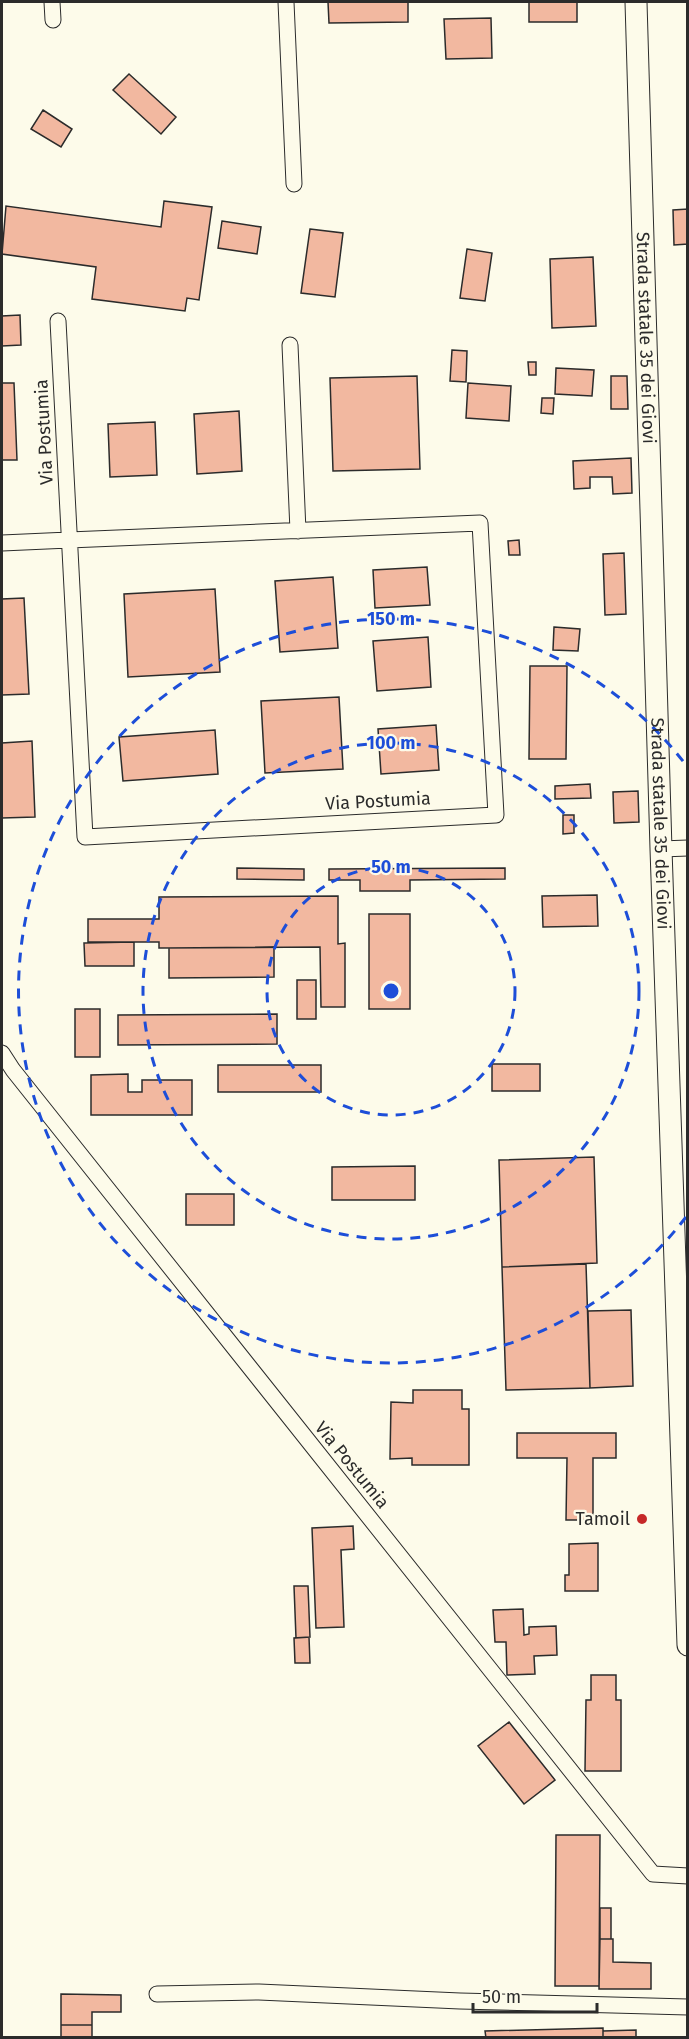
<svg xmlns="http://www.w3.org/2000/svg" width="689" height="2039" viewBox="0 0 689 2039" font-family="'Fira Sans',sans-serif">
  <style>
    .building { fill: #f2b8a0; stroke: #2b2b2b; stroke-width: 1.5 }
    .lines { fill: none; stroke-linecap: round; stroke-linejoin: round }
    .minor-casing { stroke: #2b2b2b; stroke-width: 17 }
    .secondary-casing { stroke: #2b2b2b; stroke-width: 23 }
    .minor { stroke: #fdfbea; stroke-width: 15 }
    .secondary { stroke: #fdfbea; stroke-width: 21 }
    .ring { fill: none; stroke: #1d4ed8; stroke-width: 3; stroke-dasharray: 10 8 }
    .poi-dot { fill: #c62828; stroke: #fdfbea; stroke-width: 2 }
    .labels { text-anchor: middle; stroke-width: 4.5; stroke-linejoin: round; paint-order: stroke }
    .street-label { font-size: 18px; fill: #2b2b2b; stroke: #fdfbea }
    .poi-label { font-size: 18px; fill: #2b2b2b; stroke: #fdfbea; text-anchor: end }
    .centre { fill: #1d4ed8; stroke: #fdfbea; stroke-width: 3 }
    .ring-label { font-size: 18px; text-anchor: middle; font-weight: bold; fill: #1d4ed8; stroke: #fdfbea; stroke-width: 4.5; stroke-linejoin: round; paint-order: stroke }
  </style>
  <rect width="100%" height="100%" fill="#fdfbea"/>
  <path class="building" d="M328,2H408V22L329,23Z
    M529,2H577V22H529Z
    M491,18L492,58L446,59L444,19Z
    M129,74L176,117L161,134L113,90Z
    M43,110L72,129L61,147L31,129Z
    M164,201L212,207L199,300L187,298L185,311L92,299L96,267L2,254L6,206L161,227Z
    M688,209V244L674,245L673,210Z
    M222,221L261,227L257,254L218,248Z
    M310,229L343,233L335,297L301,293Z
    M467,249L492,253L485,301L460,298Z
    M593,257L596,326L552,328L550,259Z
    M20,315L21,345L2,346V316Z
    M452,350L467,351L466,382L450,381Z
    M528,362H536V375H529Z
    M556,368L594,370L592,396L555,394Z
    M417,376L420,469L333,471L330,378Z
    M611,376H627L628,409H611Z
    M2,383H14L17,460H2Z
    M468,383L511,386L509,421L466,418Z
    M542,398H554L553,414L541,413Z
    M239,411L242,471L197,474L194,414Z
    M155,422L157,475L110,477L108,424Z
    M631,458L632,493L613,494L612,477H590V488L574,489L573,461Z
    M519,540L520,555H509L508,541Z
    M624,553L626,614L605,615L603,554Z
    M427,567L430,605L375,608L373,570Z
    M333,577L338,648L280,652L275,581Z
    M215,589L220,672L128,677L124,594Z
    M24,598L29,694L2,695V599Z
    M554,627L580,629L578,651L553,650Z
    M428,637L431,687L377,691L373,641Z
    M530,666H567L566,759H529Z
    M339,697L343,769L265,773L261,701Z
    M436,725L439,770L381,774L378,729Z
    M215,730L218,774L123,781L119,737Z
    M32,741L35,817L2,818V743Z
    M590,784L591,798L555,799V786Z
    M638,791L639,822L614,823L613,792Z
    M563,815H574V833L563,834Z
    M237,868L304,869V880L237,879Z
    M505,868V879L410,880V891H360V880H329V869Z
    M597,895L598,926L543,927L542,896Z
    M338,896V944L345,943V1007H321L320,947L159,948V942H88V919H159V897Z
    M369,914H410V1009H369Z
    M134,942V966H85L84,943Z
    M274,947V977L169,978V948Z
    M297,980H316V1019H297Z
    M75,1009H100V1057H75Z
    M277,1014V1044L118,1045V1015Z
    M492,1064H540V1091H492Z
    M218,1065H321V1092H218Z
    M128,1074V1092H142V1080H192V1115H91V1075Z
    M594,1157L597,1263L502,1267L499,1160Z
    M415,1166V1200H332V1167Z
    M186,1194H234V1225H186Z
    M586,1264L590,1388L506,1390L502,1267Z
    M631,1310L633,1386L590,1388L588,1311Z
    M413,1390H462V1409H469V1465H412V1458L390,1459L391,1402L413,1403Z
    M517,1433H616V1458H593V1520H566L567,1458H517Z
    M353,1526L354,1549L341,1550L344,1627L316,1628L312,1528Z
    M598,1543V1591H565V1575H569V1544Z
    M294,1586H308L310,1637L296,1638Z
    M523,1609L524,1635L529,1634V1627L556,1626L557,1655L534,1656L535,1674L507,1675L506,1642H495L493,1610Z
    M309,1637L310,1663H295L294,1638Z
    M591,1675H616V1700H621V1771H585L586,1700H591Z
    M509,1722L555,1780L524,1804L478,1746Z
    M556,1835H600L599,1986H555Z
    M600,1908H611V1939H600Z
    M600,1939H613V1962L651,1963V1989H599Z
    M61,1994L121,1995V2012H92V2025H61Z
    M61,2025H92V2038H61Z
    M603,2028V2038H486L485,2031Z
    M636,2030V2038H603V2031Z"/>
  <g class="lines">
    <defs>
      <path id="minor" d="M52,2L53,20
        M286,2L294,184
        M290,345L298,531
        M2,543L69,540L480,523L496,815L85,837L58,321
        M661,849L688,848
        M2,1053L13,1070L653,1874L688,1876
        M157,1994L259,1992L460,2001L688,2007"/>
      <g id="secondary">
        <path id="s1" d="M636,2L661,849L688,1645"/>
      </g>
    </defs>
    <use href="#minor" class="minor-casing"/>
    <use href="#secondary" class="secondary-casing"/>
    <use href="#minor" class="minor"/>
    <use href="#secondary" class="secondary"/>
  </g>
  <g class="ring">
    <circle cx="391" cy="991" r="124"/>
    <circle cx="391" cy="991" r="248"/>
    <path d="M686 1217A372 372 0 1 1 686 765"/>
  </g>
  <circle class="poi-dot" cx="642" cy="1519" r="6"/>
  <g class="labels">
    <g class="street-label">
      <text dy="6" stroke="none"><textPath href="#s1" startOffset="336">Strada statale 35 dei Giovi</textPath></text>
      <text transform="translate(44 432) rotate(-93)" y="6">Via Postumia</text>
      <text transform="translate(378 801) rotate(-3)" y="6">Via Postumia</text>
      <text dy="6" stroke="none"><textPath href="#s1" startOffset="822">Strada statale 35 dei Giovi</textPath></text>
      <text transform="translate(352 1465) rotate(51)" y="6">Via Postumia</text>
    </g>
    <g class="poi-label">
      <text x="630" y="1525">Tamoil</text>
    </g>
  </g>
  <circle cx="391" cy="991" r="9" class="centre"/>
  <g class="ring-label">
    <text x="391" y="625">150 m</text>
    <text x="391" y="749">100 m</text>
    <text x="391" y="873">50 m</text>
  </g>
  <rect width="689" height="2039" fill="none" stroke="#2b2b2b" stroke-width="6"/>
  <path d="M473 2003v9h124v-9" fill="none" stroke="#2b2b2b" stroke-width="3"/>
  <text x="482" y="2003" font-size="18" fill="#2b2b2b" stroke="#fdfbea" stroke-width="4.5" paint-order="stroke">50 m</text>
</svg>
